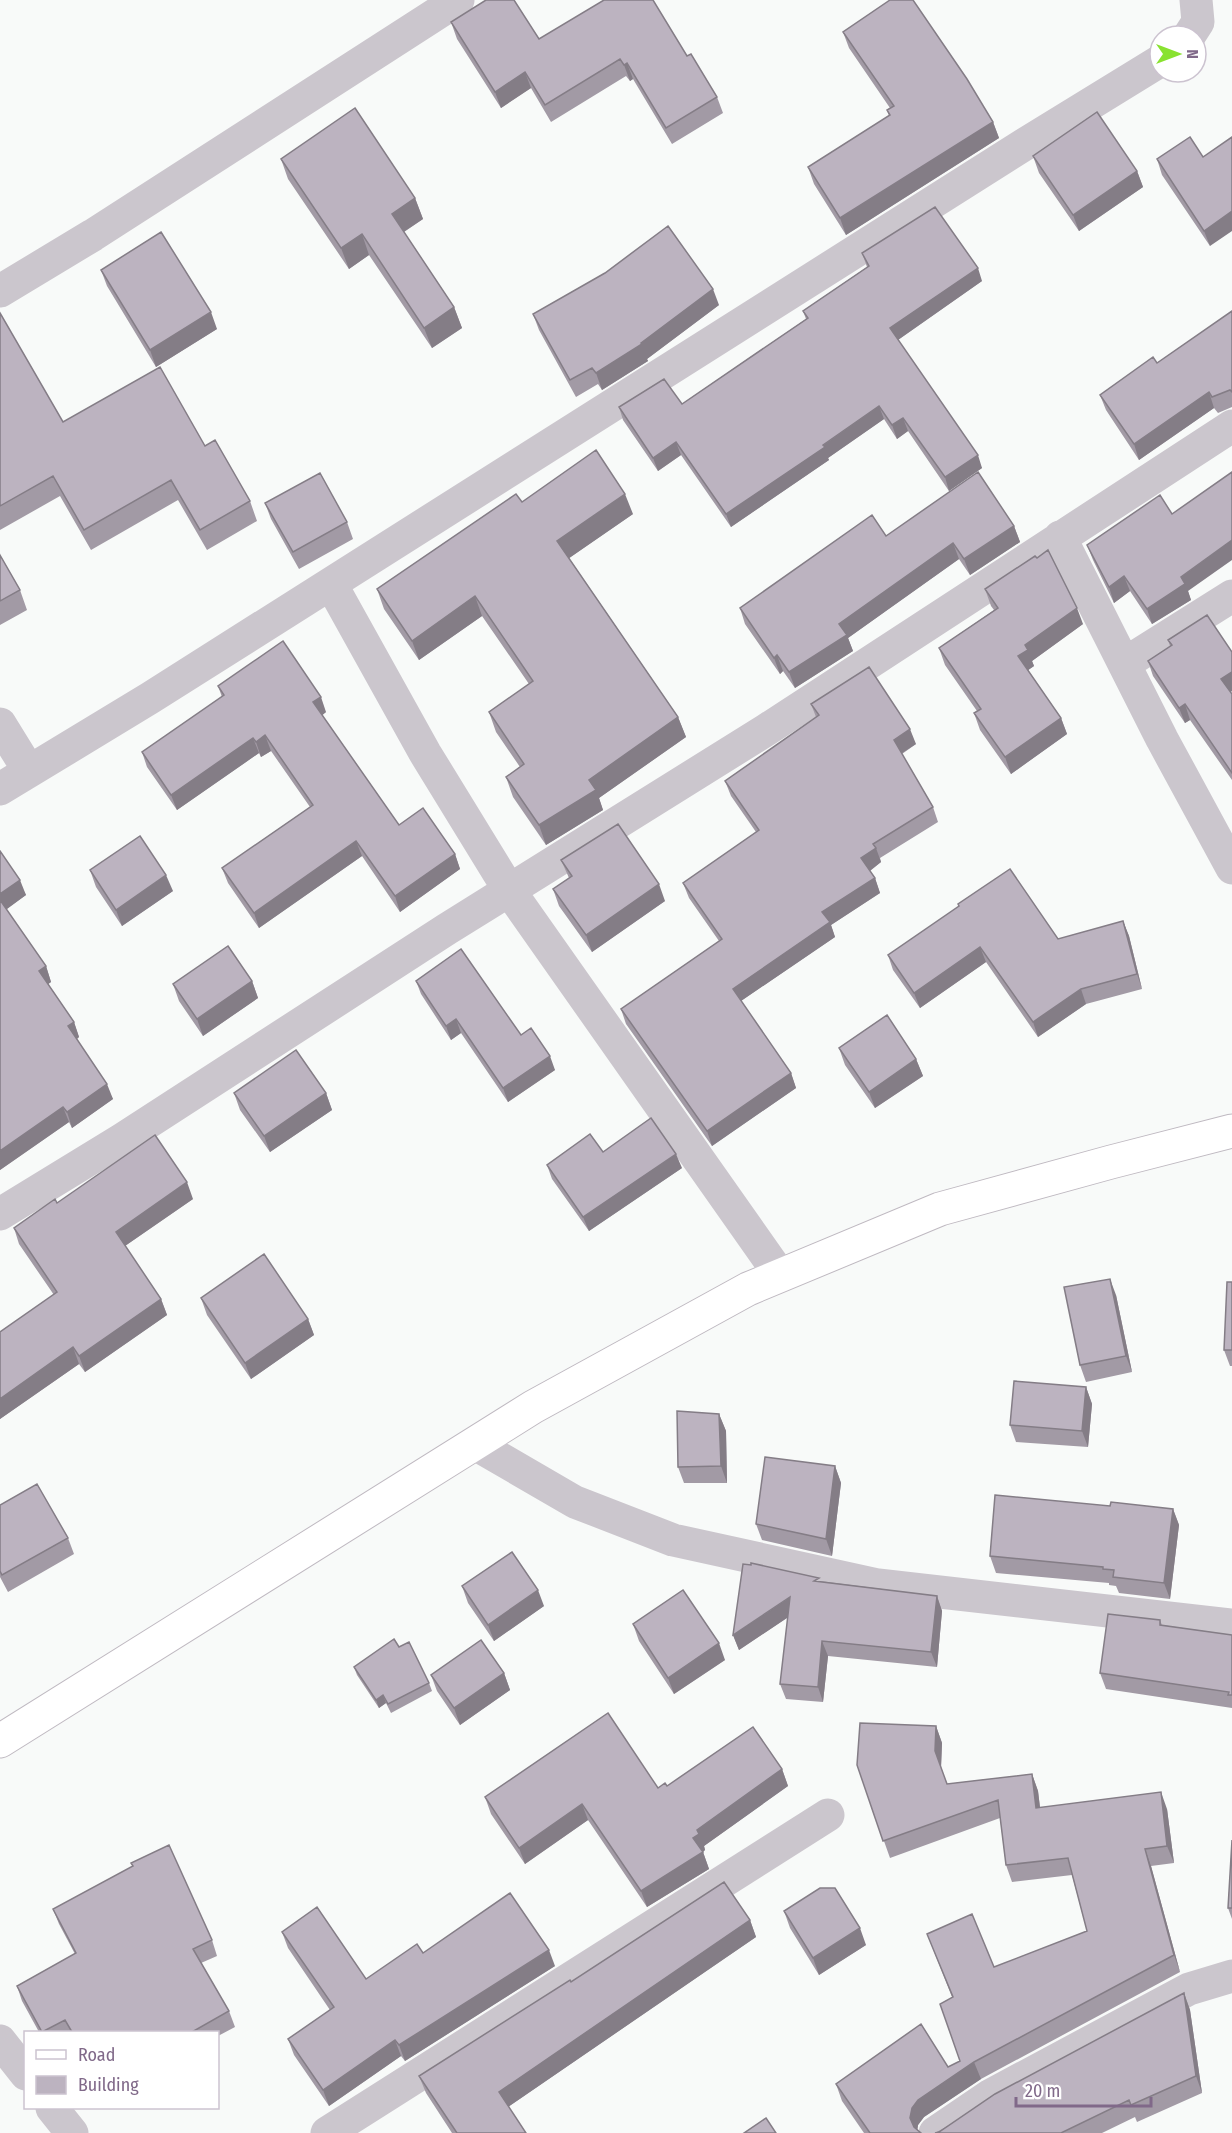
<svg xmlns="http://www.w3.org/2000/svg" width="1232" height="2133" viewBox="0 0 1232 2133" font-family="'Fira Sans Condensed',sans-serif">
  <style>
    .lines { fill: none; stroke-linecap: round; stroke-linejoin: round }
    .major-casing { stroke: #bfb9c1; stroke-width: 35 }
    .minor { stroke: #cbc6cd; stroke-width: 33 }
    .major { stroke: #fff; stroke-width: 33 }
    .wall { fill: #a29aa5 }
    .shaded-wall { fill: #847d86 }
    .building { fill: #bcb3c0; stroke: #847d86; stroke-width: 1.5 }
  </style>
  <rect width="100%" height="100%" fill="#f8faf9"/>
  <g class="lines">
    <defs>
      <path id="major" d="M0,1741L533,1407L748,1289L940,1209L1111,1162L1232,1131"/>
    </defs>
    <use href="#major" class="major-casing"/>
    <path class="minor" d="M1189,36L1198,22L1196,0
      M0,291L93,235L458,0
      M1060,537L1162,739L1232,868
      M331,584L425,753L509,890L780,1275
      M1124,664L1232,596
      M0,724L29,771
      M0,789L150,698L1025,144L1160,61
      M0,1214L121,1140L447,929L766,730L1232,426
      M475,1444L575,1502L673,1540L878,1585L1232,1625
      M0,2041L26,2074
      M52,2108L72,2133
      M327,2133L828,1815
      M935,2133L991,2095L1189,1989L1232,1976"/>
    <use href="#major" class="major"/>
  </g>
  <path class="wall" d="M451,22L539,39L687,56L717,97L723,113L672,144L633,79L630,81L626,76L551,122L531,88L501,108L457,39Z
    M843,32L993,122L999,138L846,235L814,184L808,167L889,116L887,110L890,108L849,48Z
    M1033,156L1137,171L1143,187L1079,231L1039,173Z
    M1203,157L1210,246L1162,175L1157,159Z
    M281,159L415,198L423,219L404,232L454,307L462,328L432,348L369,255L349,269L288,179Z
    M862,253L982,281L898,340L982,468L949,491L908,431L897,439L884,419L828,458L829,460L731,527L681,455L658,471L623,420L619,407L682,404L806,319L803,311L867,267Z
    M101,270L217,329L156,367L107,286Z
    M719,305L647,359L648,361L602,390L598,384L576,397L539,330L533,314Z
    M1232,311V407L1218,413L1214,408L1139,460L1106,410L1100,395L1157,363Z
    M0,313L63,422L205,446L250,501L257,521L207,550L178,500L91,550L60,496L0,530Z
    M522,502L633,514L569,558L678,717L686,737L599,798L603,810L546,845L513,797L506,777L520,767L496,732L489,712L529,684L482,616L419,660L384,609L377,589Z
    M265,503L347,522L353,539L299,569L271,519Z
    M1172,514L1188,591L1191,600L1152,624L1130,591L1114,603L1093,560L1087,545Z
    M1014,526L1020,542L970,575L959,559L848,638L853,651L795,688L783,671L780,674L745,624L740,608L886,536Z
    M0,555L20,590L27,610L0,625Z
    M985,589L1083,624L1032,661L1034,666L1028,670L1061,718L1067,734L1011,774L980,730L974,713L977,711L945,665L939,648L994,610L991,606Z
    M1168,640L1232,652V691L1230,692L1232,694V780L1190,720L1185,723L1153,676L1148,661L1170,646Z
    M218,686L326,712L322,715L399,825L455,854L460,869L400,912L362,856L259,928L228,883L222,868L310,807L271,751L261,757L259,753L177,810L147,767L142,752L222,697Z
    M811,704L916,744L902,754L933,807L938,822L880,858L881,862L870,871L875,878L880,893L831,925L835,937L741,1001L791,1073L796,1088L712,1146L626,1024L621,1009L719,941L689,898L683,883L756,832L731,796L725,781L816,717Z
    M0,851L26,895L6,909L46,966L51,982L48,984L74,1022L79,1037L77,1039L113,1099L72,1128L69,1122L0,1170Z
    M561,860L665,901L592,952L559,906L553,889L569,878Z
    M90,870L173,891L122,926L96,887Z
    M958,904L1058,939L1123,921L1129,936L1142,989L1086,1004L1038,1037L986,962L920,1008L893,970L888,955L959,907Z
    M252,981L258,998L203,1036L179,1001L173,984Z
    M416,981L521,1035L555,1070L508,1102L461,1033L451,1040L421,994Z
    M839,1048L916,1059L923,1076L875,1108L845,1065Z
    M234,1093H326L332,1110L270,1152L240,1110Z
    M547,1165L682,1168L589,1231L552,1179Z
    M193,1199L125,1246L161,1299L167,1315L85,1372L79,1364L0,1419V1332L54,1295L19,1244L14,1228L57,1203Z
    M1232,1282V1366H1230L1224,1350Z
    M1116,1295L1132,1372L1086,1382L1080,1365Z
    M201,1298L308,1319L314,1335L251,1379L207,1315Z
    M1086,1387L1092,1404L1088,1447L1016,1442L1010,1425Z
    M719,1414L726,1431L727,1483H684L678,1467Z
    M835,1466L841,1483L832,1556L762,1540L756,1524Z
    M0,1505L68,1538L74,1554L8,1592L0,1577Z
    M1110,1506L1173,1509L1179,1525L1170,1599L1119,1593L1116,1586L1109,1585V1583L996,1573L990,1556Z
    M820,1581L937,1596L942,1611L937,1667L828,1656L823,1702L786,1699L780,1684L788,1617L739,1650L733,1635Z
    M462,1586L544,1606L494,1641L468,1603Z
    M1160,1620L1162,1625L1232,1635V1708L1106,1689L1100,1673Z
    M633,1624L725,1660L674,1694L639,1641Z
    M399,1647L429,1683L432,1691L391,1713L386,1703L379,1708L357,1675L354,1667Z
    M504,1673L510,1690L460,1725L437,1691L431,1675Z
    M936,1726L942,1743L941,1767L947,1784L1032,1774L1038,1791L1040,1807L1167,1809L1174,1863L1151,1866L1180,1972L981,2079L924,2117L918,2125L917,2130L921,2133H864L842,2101L836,2084L948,2067L960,2061L952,1997L927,1934L994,1967L1087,1931L1072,1875L1012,1882L1006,1865L1000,1818L890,1858L857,1765Z
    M782,1769L788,1786L704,1846L705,1850L703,1852L709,1869L647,1907L588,1820L525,1864L491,1814L485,1797L658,1788Z
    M1232,1840V1919L1228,1908Z
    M53,1909L212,1940L217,1956L201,1963L229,2011L235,2027L218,2036V2032H39L22,2001L17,1986L75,1954L59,1924Z
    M784,1911L866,1945L819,1975L790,1928Z
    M750,1920L756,1937L508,2107L526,2133H452L426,2093L419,2076L571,1982Z
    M282,1932L366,1979L423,1953L555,1966L405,2061L401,2056L329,2106L294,2055L288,2039L330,2010L288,1948Z
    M1184,1993L1190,2010L1202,2093L1137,2122L1135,2117L1102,2133H935Z"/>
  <path class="shaded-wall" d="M627,63L633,79L630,81L624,65Z
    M525,72L531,88L501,108L495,92Z
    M993,122L999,138L846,235L840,218Z
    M1137,171L1143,187L1079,231L1073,215Z
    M415,198L423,219L399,235L392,214Z
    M1232,211V231L1210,246L1204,231Z
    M362,234L369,255L349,269L341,248Z
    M978,268L982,281L895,342L890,328Z
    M713,289L719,305L647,359L648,361L602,390L596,373L641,343Z
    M454,307L462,328L432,348L424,328Z
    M211,312L217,329L156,367L150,350Z
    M1209,392L1214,408L1139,460L1134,444Z
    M879,406L884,419L828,458L829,460L731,527L726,514Z
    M903,418L908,431L897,439L892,425Z
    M676,442L681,455L658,471L653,458Z
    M978,455L982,468L949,491L945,477Z
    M625,494L633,514L565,561L557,541Z
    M1014,526L1020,542L970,575L964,559Z
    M1232,540V560L1188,591L1191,600L1152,624L1147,609L1181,577Z
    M953,543L959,559L848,638L853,651L795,688L789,672L839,624Z
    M1124,576L1130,591L1114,603L1109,587Z
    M475,596L482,616L419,660L412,641Z
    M1077,608L1083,624L1032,661L1034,666L1024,673L1018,656L1025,645Z
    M777,655L783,671L780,674L774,658Z
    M1232,672V691L1227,694L1221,679Z
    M321,697L326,712L319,718L313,702Z
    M1185,704L1190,720L1185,723L1179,708Z
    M678,717L686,737L599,798L603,810L546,845L539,825L589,780Z
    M1061,718L1067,734L1011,774L1005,757Z
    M910,729L916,744L899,755L894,740Z
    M265,735L271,751L261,757L256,742Z
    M253,738L259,753L177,810L171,795Z
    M356,841L362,856L259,928L254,913Z
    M876,848L881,862L867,873L861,858Z
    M455,854L460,869L400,912L395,896Z
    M166,875L173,891L122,926L116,910Z
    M875,878L880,893L831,925L835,937L738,1003L733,989L822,912Z
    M20,880L26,895L3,912L0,904V894Z
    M659,884L665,901L592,952L586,935Z
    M1123,921L1129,936L1142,989L1137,974Z
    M980,947L986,962L920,1008L914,993Z
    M46,966L51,982L44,987L39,971Z
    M252,981L258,998L203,1036L197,1019Z
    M1081,989L1086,1004L1038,1037L1033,1022Z
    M456,1019L461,1033L451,1040L446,1026Z
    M74,1022L79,1037L74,1041L68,1026Z
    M550,1056L555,1070L508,1102L503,1088Z
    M916,1059L923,1076L875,1108L869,1092Z
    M791,1073L796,1088L712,1146L707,1131Z
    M107,1084L113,1099L72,1128L67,1112Z
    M326,1093L332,1110L270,1152L264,1136Z
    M63,1107L69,1122L0,1170V1151Z
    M676,1154L682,1168L589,1231L583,1217Z
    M187,1182L193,1199L122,1248L116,1232Z
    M1110,1279L1116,1295L1132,1372L1126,1356Z
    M161,1299L167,1315L85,1372L79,1356Z
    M308,1319L314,1335L251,1379L245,1363Z
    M73,1347L79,1364L0,1419V1399Z
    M1086,1387L1092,1404L1088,1447L1082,1431Z
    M719,1414L726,1431L727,1483L721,1466Z
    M835,1466L841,1483L832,1556L826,1539Z
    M1173,1509L1179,1525L1170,1599L1164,1583Z
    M538,1590L544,1606L494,1641L488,1625Z
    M937,1596L942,1611L937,1667L931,1652Z
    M790,1597L796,1612L739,1650L733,1635Z
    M822,1641L828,1656L823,1702L818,1687Z
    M719,1643L725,1660L674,1694L668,1678Z
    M504,1673L510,1690L460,1725L454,1708Z
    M383,1695L386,1703L379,1708L376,1700Z
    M936,1726L942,1743L941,1768L935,1751Z
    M782,1769L788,1786L704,1846L705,1850L700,1854L703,1852L709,1869L647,1907L641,1891L697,1830Z
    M1032,1774L1038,1791L1042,1825L1036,1808Z
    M1161,1792L1167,1809L1174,1863L1167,1846Z
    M582,1804L588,1820L525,1864L519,1848Z
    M1145,1849L1151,1866L1180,1972L1174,1955Z
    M750,1920L756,1937L505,2109L499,2092Z
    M860,1928L866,1945L819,1975L813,1958Z
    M549,1950L555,1966L405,2061L399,2045Z
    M1184,1993L1190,2010L1202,2093L1196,2076Z
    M395,2040L401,2056L329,2106L323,2090Z
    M974,2062L981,2079L924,2117L918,2125L917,2133L910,2118L912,2108L918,2100Z"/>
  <path class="building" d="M486,0H514L539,39L604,0H653L687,56L691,54L717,97L666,128L627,63L624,65L620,59L545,105L525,72L495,92L451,22Z
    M890,0H913L967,79L993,122L840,218L808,167L890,115L887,110L894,106L843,32Z
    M355,108L415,198L392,214L454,307L424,328L362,234L341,248L281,159Z
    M1097,112L1137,171L1073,215L1033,156Z
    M1190,137L1203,157L1232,137V211L1204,231L1157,159Z
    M935,207L978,268L890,328L978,455L945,477L903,418L892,425L879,406L823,445L825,447L726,514L676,442L653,458L619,407L664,379L682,404L808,318L803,311L869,266L862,253Z
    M668,226L713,289L641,343L642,344L596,373L592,368L570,380L533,314L605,273Z
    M161,232L211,312L150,350L101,270Z
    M1232,311V392L1230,390L1212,397L1209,392L1134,444L1100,395L1153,357L1157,363Z
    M0,313L63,422L160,367L205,446L215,440L250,501L200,530L171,480L84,530L53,476L0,506Z
    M596,450L625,494L557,541L678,717L589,780L596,790L539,825L506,777L524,764L489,712L533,681L475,596L412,641L377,589L516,494L522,502Z
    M978,472L1014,526L964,559L953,543L839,624L847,635L789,672L777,655L774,658L740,608L872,515L886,536Z
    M1232,472V540L1181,577L1185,584L1147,609L1124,576L1109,587L1087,545L1160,495L1172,514Z
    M320,473L347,522L293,552L265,503Z
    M1048,550L1077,608L1025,645L1028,650L1018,656L1061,718L1005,757L974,713L981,709L939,648L998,608L985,589L1035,556L1037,558Z
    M0,555L20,590L0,601Z
    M1207,615L1232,652V672L1221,679L1232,694V773L1185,704L1179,708L1148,661L1172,645L1168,640Z
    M283,641L321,697L313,702L399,825L423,808L455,854L395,896L356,841L254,913L222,868L313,805L265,735L256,742L253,738L171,795L142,752L224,695L218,686Z
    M869,667L910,729L894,740L933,807L873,844L876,848L861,858L875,878L822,912L830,922L733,989L791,1073L707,1131L621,1009L722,939L683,883L759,830L725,781L819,715L811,704Z
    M618,824L659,884L586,935L553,889L572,876L561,860Z
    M140,836L166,875L116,910L90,870Z
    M0,851L20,880L0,894Z
    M1010,869L1058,939L1123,921L1137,974L1081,989L1033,1022L980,947L914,993L888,955L959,906L958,904Z
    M0,900L46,966L39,971L74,1022L68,1026L107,1084L67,1112L63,1107L0,1151Z
    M228,946L252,981L197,1019L173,984Z
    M461,949L521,1035L531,1028L550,1056L503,1088L456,1019L446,1026L416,981Z
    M887,1015L916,1059L869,1092L839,1048Z
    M296,1050L326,1093L264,1136L234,1093Z
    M651,1118L676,1154L583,1217L547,1165L590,1134L603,1152Z
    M155,1135L187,1182L116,1232L161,1299L79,1356L73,1347L0,1399V1332L57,1292L14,1228L55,1199L57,1203Z
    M264,1254L308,1319L245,1363L201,1298Z
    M1110,1279L1126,1356L1080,1365L1064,1287Z
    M1227,1282H1232V1350H1224Z
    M1014,1381L1086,1387L1082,1431L1010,1425Z
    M677,1411L719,1414L721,1466L678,1467Z
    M765,1457L835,1466L826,1539L756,1524Z
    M37,1484L68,1538L2,1575L0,1571V1505Z
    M995,1495L1110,1506L1111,1502L1173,1509L1164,1583L1113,1577L1114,1570L1103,1569V1567L990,1556Z
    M512,1552L538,1590L488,1625L462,1586Z
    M751,1563L819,1578L814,1581L937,1596L931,1652L822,1641L818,1687L780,1684L790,1597L733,1635L743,1564L751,1565Z
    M683,1590L719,1643L668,1678L633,1624Z
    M1108,1614L1160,1620V1625L1232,1635V1695H1228L1229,1692L1100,1673Z
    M394,1639L399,1647L409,1642L429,1683L388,1704L383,1695L376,1700L354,1667Z
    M481,1640L504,1673L454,1708L431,1675Z
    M608,1713L658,1788L665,1783L667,1786L753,1727L782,1769L697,1830L699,1834L693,1838L703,1852L641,1891L582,1804L519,1848L485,1797Z
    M860,1723L936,1726L935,1751L947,1784L1032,1774L1036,1808L1161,1792L1167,1846L1145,1849L1174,1955L974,2062L918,2100L912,2108L910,2118L914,2127L921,2133H870L836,2084L921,2024L948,2067L960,2061L940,2004L953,1997L927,1934L972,1914L994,1967L1087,1931L1068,1858L1006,1865L998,1800L883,1841L857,1765Z
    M1232,1840V1908H1228Z
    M169,1845L212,1940L193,1949L229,2011L192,2032H72L65,2020L42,2032L17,1986L76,1953L53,1909L133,1866L131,1863Z
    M724,1882L750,1920L499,2092L526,2133H457L419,2076L570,1980L571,1982Z
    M820,1888H835L860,1928L813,1958L784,1911Z
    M510,1893L549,1950L399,2045L395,2040L323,2090L288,2039L334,2007L282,1932L317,1907L366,1979L417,1944L423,1953Z
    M1184,1993L1196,2076L1131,2105L1129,2100L1061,2133H935L939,2132L995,2094Z
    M766,2118L776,2133H744Z"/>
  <rect x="24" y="2031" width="195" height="78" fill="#ffffff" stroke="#ccc3d0" stroke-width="1.5"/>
  <rect x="36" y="2050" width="30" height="9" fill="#ffffff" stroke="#ccc3d0" stroke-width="1.5"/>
  <text x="78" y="2061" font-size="18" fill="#806989">Road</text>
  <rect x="36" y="2076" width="30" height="18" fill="#bcb3c0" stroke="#ccc3d0" stroke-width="1.5"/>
  <text x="78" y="2091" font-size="18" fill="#806989">Building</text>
  <g transform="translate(1178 54) rotate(90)"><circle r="28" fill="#ffffff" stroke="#ccc3d0" stroke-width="1.5"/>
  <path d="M0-4.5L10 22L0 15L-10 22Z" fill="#89e230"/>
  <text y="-9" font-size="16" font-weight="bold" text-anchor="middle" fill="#806989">N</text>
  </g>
  <path d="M1016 2097v9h135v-9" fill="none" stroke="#806989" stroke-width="3"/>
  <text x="1025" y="2097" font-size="18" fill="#806989" stroke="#ffffff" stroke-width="4.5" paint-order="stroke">20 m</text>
</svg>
